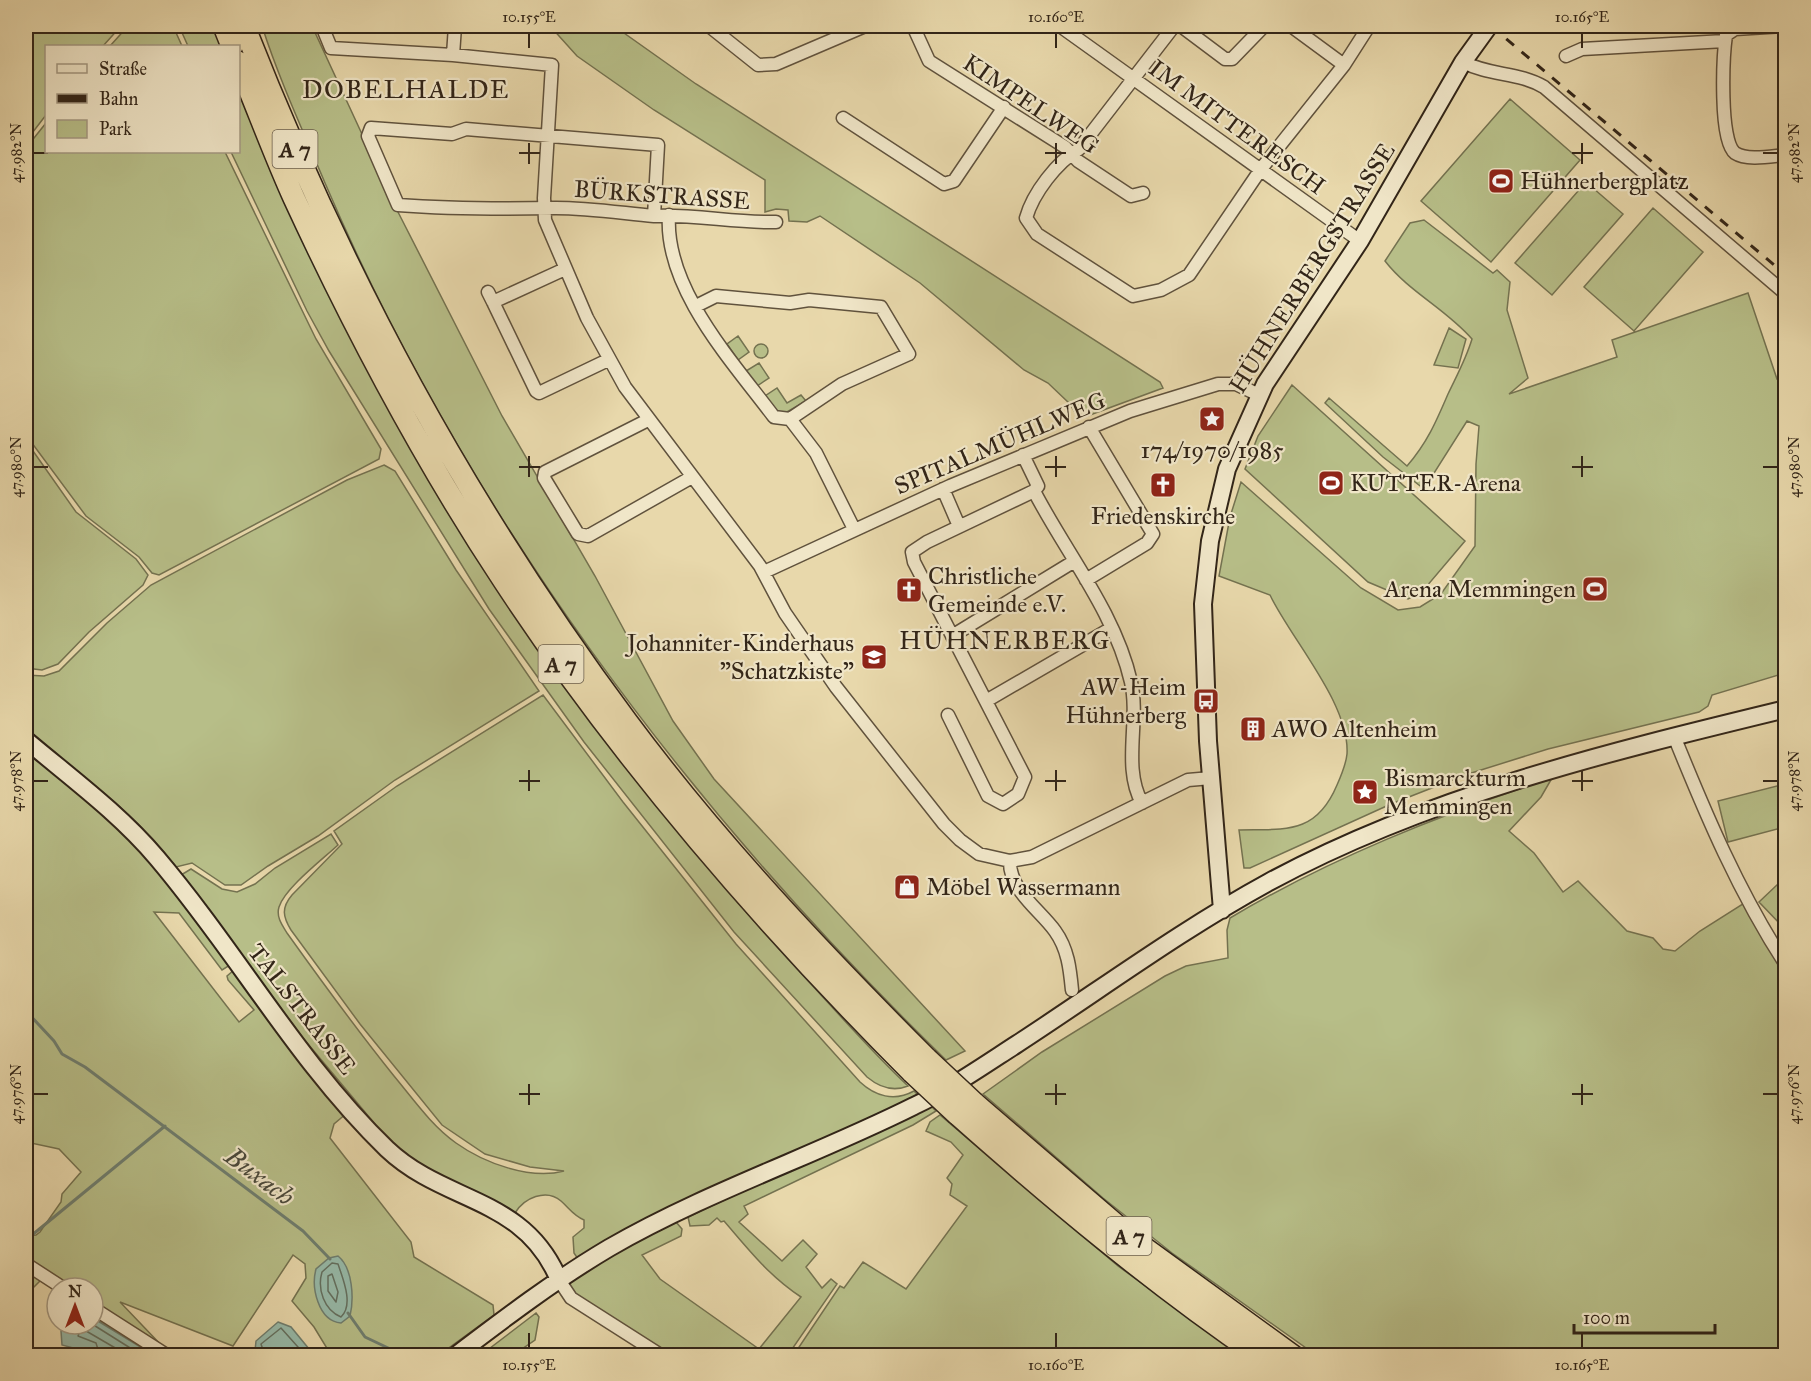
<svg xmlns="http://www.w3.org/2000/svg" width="1811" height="1381" viewBox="0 0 1811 1381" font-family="'IM FELL Great Primer',serif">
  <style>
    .green { fill: #b7be88; stroke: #747250; stroke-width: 1.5 }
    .water { fill: #97baa9; stroke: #6f7e6f; stroke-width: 1.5 }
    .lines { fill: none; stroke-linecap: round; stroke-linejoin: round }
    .shore { stroke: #647060; stroke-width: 1.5 }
    .stream { stroke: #6f7e6f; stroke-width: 3 }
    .street-casing { stroke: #60523d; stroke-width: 15 }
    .secondary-casing { stroke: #322518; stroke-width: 20 }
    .highway-casing { stroke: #322518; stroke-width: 24 }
    .street { stroke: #f0e6c8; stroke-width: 12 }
    .secondary { stroke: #f0e6c8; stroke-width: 16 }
    .highway { stroke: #e8d8ab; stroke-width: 21 }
    .rail { stroke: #322518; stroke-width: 3; stroke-dasharray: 10 10; stroke-linecap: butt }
    .highway-bridge-casing { stroke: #322518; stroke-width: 24; stroke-linecap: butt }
    .highway-bridge { stroke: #e8d8ab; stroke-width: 21 }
    .ticks { fill: none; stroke: #322518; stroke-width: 2 }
    .labels { text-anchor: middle; stroke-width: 4.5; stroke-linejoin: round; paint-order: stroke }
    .shield { fill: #f0e6c8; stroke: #6b5f4d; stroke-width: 1.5 }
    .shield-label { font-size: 22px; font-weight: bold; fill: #322518 }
    .street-label { font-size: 24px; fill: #322518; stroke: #f0e6c8 }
    .poi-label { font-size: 24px; fill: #322518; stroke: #f0e6c8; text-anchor: start }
    .neighbourhood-label { font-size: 26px; letter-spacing: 1.5px; fill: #322518; stroke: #f0e6c8 }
    .water-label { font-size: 26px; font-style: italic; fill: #4b4a3c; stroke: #f0e6c8 }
    .neatline { fill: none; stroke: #322518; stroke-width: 2 }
    .ticks-label { font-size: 15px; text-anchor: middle; fill: #322518 }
  </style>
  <rect width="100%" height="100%" fill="#e8d8ab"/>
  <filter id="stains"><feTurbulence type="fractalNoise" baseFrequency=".00333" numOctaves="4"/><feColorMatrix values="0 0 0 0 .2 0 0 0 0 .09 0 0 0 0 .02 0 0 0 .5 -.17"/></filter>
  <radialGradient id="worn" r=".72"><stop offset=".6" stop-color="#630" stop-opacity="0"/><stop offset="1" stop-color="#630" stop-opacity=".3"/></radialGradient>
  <path class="green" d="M26,26H121L103,46H46V115L26,141Z
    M128,26H173L182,46H110Z
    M179,26H212L221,46H188Z
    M262,26H312L398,212L502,416L595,576L673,721L714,779L965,1051L946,1060C688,809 467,515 325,183C303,131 279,79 262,26Z
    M550,26H614L696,84L1160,382L1163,388L1079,419L1070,404L1048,383L1024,370L920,283L820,216L807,222L789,221L788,210L776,209L765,212V180L654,110L577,56Z
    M239,92L274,174L531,639C617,761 710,875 811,984C843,1019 874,1054 908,1086C893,1092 879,1087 867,1077L734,932L584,742L489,609L329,351L307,311L231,152H238Z
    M1510,99L1580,160L1491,262L1421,201Z
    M46,123V152H225L316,339L381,449L379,459L159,575L152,573L139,557L86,516L26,435V148Z
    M1586,182L1623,214L1552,295L1515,263Z
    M1653,208L1703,252L1634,331L1584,287Z
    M1424,220L1493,273L1497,270L1510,282L1507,310L1528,378L1509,394L1617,357L1612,340L1748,293L1777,379L1785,377V673L1712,695L1708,706L1699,712L1548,749L1465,775L1391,804L1250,868H1244L1239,830C1285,829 1316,835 1337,785C1341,776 1346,764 1347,754C1350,704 1291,639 1270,595L1219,576L1230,517L1241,482L1361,588L1398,610L1420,607L1441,594L1475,546L1476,464L1479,426L1467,421L1424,489L1383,457L1325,403L1329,398L1407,466C1427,443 1436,422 1448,394C1457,375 1466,359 1472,339C1446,309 1409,292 1385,261L1410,223Z
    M1449,328L1466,339L1458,368L1434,365Z
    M738,336L749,352L738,360L727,344Z
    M754 351a7 7 0 1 1 14 0a7 7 0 1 1-14 0Z
    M759,363L769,378L757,386L746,371Z
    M1292,385L1465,541L1421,593L1408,599L1368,582L1245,469L1258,436Z
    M777,388L787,403L801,395L806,401L780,416L765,396Z
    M26,441L76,512L136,559L148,575L143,585L89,632L58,664L42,670L26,668Z
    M384,465L395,471L456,570L539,691L395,780L318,836L268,866L241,885H225L192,863L176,867C136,813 77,772 26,730V675L44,676L59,671L107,623L151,585L347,480Z
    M543,695L623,802L736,944L860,1082C875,1096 894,1102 914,1091L920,1097L578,1259L574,1253L573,1237L584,1228V1220C573,1215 570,1209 561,1201C546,1188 524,1198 515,1213L423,1167L390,1142L303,1038L181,875L191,869L222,889L237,892L255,884L275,868L331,834L338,845C323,859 285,888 279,907C276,917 282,925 287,933C322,982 357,1030 394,1076C414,1100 431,1125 456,1143C484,1163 530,1180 564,1171L530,1167L485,1154L442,1125L360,1024L291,930C283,917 281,908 292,895L342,844L334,831L397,786Z
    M26,747L73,786L149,857L230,965L222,970L179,913L154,912L239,1022L254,1010L228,980L227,976L234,970L347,1113L334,1124L330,1138L411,1242L414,1257L493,1305L494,1315L439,1355H331L314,1327L292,1301L306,1278L305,1264L293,1255L233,1346L120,1302L163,1347L162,1355L154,1356L93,1318V1288H57V1291L41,1280L26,1295V1236L36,1235L40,1232L61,1202L62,1194L81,1172L59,1149L26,1142Z
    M1552,778L1541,797L1509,831L1534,853L1563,892L1578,881L1627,931L1653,938L1663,949L1675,951L1700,931L1749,900L1785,960V1355H1316L1172,1253L1103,1198L983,1094L1042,1052L1165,976L1186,966L1228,958L1227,930L1230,918C1331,858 1439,815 1552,778Z
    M1785,784V827L1728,842L1718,801Z
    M1785,851V929L1759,902L1778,884L1779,871Z
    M929,1104L936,1111L913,1125L744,1206L748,1214L739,1222L782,1261L803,1240L817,1254L806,1267L822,1288L831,1279L837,1284L788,1355H670L575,1296L569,1287V1281L628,1244L676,1222L682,1229L681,1236L642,1255L660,1279L759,1349L801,1297C769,1276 749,1250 724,1221L721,1222L717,1218L709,1225L690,1226L688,1217Z
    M940,1115L1118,1266L1241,1355L793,1356L840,1286L844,1288L863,1262L906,1289L967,1206L950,1195L952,1184L947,1178L963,1155L951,1142L926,1131L930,1122Z
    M536,1313L539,1317L535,1340L513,1355H481Z"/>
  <path class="water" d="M338,1256C353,1268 354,1299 350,1316L341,1323C318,1321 311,1287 316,1269L329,1258Z
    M93,1318L152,1354L154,1355H99L62,1345L61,1331L69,1324H93Z
    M278,1322L291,1327L314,1355H263L255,1351L256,1341Z"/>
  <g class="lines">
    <path class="shore" d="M332,1263L338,1264C343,1279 354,1305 341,1317C324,1310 317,1289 322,1272Z
      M332,1274L338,1292L336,1302L328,1291V1276Z
      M92,1324L143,1356
      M100,1356L96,1343L78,1336L81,1328L129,1356
      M265,1356L261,1344L281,1328L306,1356"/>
    <path class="stream" d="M26,1011L54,1041L62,1054L85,1067L303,1231L330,1259
      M26,1240L165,1126
      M348,1313L365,1337L405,1356"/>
    <defs>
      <path id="street" d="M322,26L331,48L453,55L552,65L544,198L545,220L587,318L625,387L760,566L785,613L836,687L944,824L960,840L979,854L1010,861L1032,857L1188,780L1211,778
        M709,26L758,65L776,64L865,26
        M913,26L929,61L1065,147L1078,161L1131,196L1143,193
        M1060,26L1360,241
        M1174,26L1079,149C1057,162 1033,193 1026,218L1037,234L1133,296L1161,290L1189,275L1261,169L1344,65L1369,26
        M1181,26L1225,59H1232L1264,26
        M1291,26L1344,65
        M1783,26L1735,29L1726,35C1723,56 1719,141 1735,153C1747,161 1772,156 1786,155
        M453,55L455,26
        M1566,56L1582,49L1725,41
        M1463,62C1490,76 1519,72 1544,87L1786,294
        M843,118L944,184L954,181L1004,107
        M669,215C664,288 732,361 774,417L790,419L816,453L854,529
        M654,216L658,145L466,129L452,134L371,128L368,136L398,205C451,209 503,209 556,208C588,208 621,213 654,216C694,214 735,223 776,222
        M488,292L493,302L565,269
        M493,302L536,391L539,393L608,360
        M696,306L716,296L790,303L809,300L881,307L909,354L842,384L790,419
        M648,420L545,472L544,478L578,534L588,536L692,477
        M1023,455L1038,486L1034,491C1066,553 1115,612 1131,682C1140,721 1122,767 1142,803
        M943,489L959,526
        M764,572L950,486L1130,411L1218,384H1236L1259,395
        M1086,580L1147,543L1153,534L1089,427
        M952,636L1073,562
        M986,701L1110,629
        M948,715L988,796L1003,804L1018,794L1025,777L914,562L912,552L927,542L1034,491
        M1674,736C1706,815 1739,893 1786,965
        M1010,861C1009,890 1040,910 1055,931C1068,949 1070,969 1072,990
        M26,1264L63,1288
        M559,1280L571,1298L662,1356
        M93,1308L168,1356"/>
      <path id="secondary" d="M26,740C71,778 119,813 157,858C237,952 298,1063 387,1149C445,1204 524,1196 559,1280
        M1222,910L1208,741L1203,604L1210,541L1227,469L1265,384L1360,241L1463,62L1489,26
        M455,1356C505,1318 555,1280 609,1248C706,1192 814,1156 914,1106C950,1089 983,1066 1017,1044C1100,990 1181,930 1269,882C1430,795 1609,752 1786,709"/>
      <path id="highway" d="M224,26L232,46
        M244,26C343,278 465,504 627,722C717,843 821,953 927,1059
        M238,62C257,107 274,154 294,198C355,330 424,460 504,581C622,760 761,921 912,1072
        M974,1103L1136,1242L1293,1356
        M957,1114C1054,1200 1153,1283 1260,1356"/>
    </defs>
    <use href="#street" class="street-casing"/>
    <use href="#secondary" class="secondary-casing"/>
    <use href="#highway" class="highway-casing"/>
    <use href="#street" class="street"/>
    <use href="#secondary" class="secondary"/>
    <use href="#highway" class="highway"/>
    <path class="rail" d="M1491,26L1786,275"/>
    <defs>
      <path id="highway-bridge" d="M927,1059L974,1103
        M912,1072L957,1114"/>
    </defs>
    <use href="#highway-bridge" class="highway-bridge-casing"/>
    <use href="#highway-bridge" class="highway-bridge"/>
  </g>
  <path class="ticks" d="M529,33V48M1056,33V48M1582,33V48M529,143V164M1056,143V164M1582,143V164M33,153H48M519,153H540M1045,153H1066M1572,153H1593M1763,153H1778M529,456V477M1056,456V477M1582,456V477M33,467H48M519,467H540M1045,467H1066M1572,467H1593M1763,467H1778M529,770V791M1056,770V791M1582,770V791M33,781H48M519,781H540M1045,781H1066M1572,781H1593M1763,781H1778M529,1084V1105M1056,1084V1105M1582,1084V1105M33,1094H48M519,1094H540M1045,1094H1066M1572,1094H1593M1763,1094H1778M529,1333V1348M1056,1333V1348M1582,1333V1348"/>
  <defs>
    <symbol id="stadium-square" viewBox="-11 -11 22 22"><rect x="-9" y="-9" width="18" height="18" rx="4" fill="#8f2418" stroke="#f0e6c8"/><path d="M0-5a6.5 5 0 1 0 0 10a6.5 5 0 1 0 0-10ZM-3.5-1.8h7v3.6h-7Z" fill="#fff"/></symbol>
    <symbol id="sight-square" viewBox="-11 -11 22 22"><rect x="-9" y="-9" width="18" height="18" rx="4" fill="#8f2418" stroke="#f0e6c8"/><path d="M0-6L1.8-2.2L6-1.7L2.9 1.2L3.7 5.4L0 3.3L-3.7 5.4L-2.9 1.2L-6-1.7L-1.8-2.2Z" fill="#fff"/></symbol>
    <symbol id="church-square" viewBox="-11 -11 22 22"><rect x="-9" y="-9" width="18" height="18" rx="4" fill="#8f2418" stroke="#f0e6c8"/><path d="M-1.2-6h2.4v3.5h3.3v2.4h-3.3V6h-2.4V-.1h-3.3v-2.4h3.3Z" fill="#fff"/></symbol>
    <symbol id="school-square" viewBox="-11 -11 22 22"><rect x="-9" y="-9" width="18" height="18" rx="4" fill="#8f2418" stroke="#f0e6c8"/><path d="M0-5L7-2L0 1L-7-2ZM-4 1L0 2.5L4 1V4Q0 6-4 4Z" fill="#fff"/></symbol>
    <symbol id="bus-square" viewBox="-11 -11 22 22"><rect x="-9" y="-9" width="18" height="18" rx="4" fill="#8f2418" stroke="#f0e6c8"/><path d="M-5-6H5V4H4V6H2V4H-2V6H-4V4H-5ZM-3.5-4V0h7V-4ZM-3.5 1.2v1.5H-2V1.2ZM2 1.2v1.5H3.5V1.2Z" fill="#fff"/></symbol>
    <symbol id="building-square" viewBox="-11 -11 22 22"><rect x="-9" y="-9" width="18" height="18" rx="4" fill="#8f2418" stroke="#f0e6c8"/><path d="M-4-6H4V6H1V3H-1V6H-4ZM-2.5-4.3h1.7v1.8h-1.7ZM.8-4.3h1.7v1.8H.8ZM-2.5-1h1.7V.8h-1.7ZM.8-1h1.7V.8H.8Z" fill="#fff"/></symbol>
    <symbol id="shop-square" viewBox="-11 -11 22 22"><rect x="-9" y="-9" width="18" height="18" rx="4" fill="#8f2418" stroke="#f0e6c8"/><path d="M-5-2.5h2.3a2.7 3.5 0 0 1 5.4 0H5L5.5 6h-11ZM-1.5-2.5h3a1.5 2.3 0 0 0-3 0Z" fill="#fff"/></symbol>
  </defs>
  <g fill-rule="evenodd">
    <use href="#stadium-square" x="1486" y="166" width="30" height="30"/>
    <use href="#sight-square" x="1197" y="404" width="30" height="30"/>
    <use href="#stadium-square" x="1316" y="468" width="30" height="30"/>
    <use href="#church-square" x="1148" y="470" width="30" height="30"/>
    <use href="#stadium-square" x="1580" y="574" width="30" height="30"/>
    <use href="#church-square" x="894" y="575" width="30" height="30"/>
    <use href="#school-square" x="859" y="642" width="30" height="30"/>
    <use href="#bus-square" x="1191" y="686" width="30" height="30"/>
    <use href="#building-square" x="1238" y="714" width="30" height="30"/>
    <use href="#sight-square" x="1350" y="777" width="30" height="30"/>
    <use href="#shop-square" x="892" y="872" width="30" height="30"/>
  </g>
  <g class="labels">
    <g class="shield">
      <rect x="272.5" y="130" width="45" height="38" rx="4.5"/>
      <rect x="538.5" y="645" width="45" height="38" rx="4.5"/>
      <rect x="1106.5" y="1217" width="45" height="38" rx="4.5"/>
    </g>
    <g class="shield-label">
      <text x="295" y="157">A 7</text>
      <text x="561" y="672">A 7</text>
      <text x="1129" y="1244">A 7</text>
    </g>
    <g class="street-label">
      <text transform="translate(1031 104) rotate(34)" y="8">KIMPELWEG</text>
      <text transform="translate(1237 127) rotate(36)" y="8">IM MITTERESCH</text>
      <text transform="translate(662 195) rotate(4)" y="8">BÜRKSTRASSE</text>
      <text transform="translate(1312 268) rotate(-58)" y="8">HÜHNERBERGSTRASSE</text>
      <text transform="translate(1000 443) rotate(-23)" y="8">SPITALMÜHLWEG</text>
      <text transform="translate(302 1009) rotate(52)" y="8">TALSTRASSE</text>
    </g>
    <g class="poi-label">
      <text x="1520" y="189">Hühnerbergplatz</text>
      <text x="1212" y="458" text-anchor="middle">174/1970/1985</text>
      <text x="1350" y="491">KUTTER-Arena</text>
      <text x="1163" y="524" text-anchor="middle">Friedenskirche</text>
      <text x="928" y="584">Christliche<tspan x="928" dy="28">Gemeinde e.V.</tspan></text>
      <text x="1576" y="597" text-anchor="end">Arena Memmingen</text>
      <text x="854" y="651" text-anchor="end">Johanniter-Kinderhaus<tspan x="854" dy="28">"Schatzkiste"</tspan></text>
      <text x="1186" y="695" text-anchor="end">AW-Heim<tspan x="1186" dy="28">Hühnerberg</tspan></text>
      <text x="1272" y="737">AWO Altenheim</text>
      <text x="1384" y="786">Bismarckturm<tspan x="1384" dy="28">Memmingen</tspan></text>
      <text x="926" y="895">Möbel Wassermann</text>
    </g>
    <g class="neighbourhood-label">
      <text x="406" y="98">DOBELHALDE</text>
      <text x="1005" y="649">HÜHNERBERG</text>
    </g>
    <g class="water-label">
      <text transform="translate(260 1176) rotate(37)" y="9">Buxach</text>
    </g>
  </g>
  <rect width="1811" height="1381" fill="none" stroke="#e8d8ab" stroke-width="66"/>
  <rect x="45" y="45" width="195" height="108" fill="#f0e6c8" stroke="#a49982" stroke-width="1.5"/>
  <rect x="57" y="64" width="30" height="9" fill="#f0e6c8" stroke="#a49982" stroke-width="1.5"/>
  <text x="99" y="75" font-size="18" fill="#322518">Straße</text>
  <rect x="57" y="94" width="30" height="9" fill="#322518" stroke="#a49982" stroke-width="1.5"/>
  <text x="99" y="105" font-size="18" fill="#322518">Bahn</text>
  <rect x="57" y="120" width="30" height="18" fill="#b7be88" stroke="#a49982" stroke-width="1.5"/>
  <text x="99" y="135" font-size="18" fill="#322518">Park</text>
  <g transform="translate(75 1306)"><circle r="28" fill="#f0e6c8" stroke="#a49982" stroke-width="1.5"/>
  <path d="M0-4.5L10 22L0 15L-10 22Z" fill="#8f2418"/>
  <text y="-9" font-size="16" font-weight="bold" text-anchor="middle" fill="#322518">N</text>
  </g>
  <path d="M1574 1324v9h141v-9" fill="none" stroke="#322518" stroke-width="3"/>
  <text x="1583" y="1324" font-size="18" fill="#322518" stroke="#f0e6c8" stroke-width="4.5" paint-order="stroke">100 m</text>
  <rect x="33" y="33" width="1745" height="1315" class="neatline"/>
  <g class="ticks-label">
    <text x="529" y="22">10.155°E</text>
    <text x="1056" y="22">10.160°E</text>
    <text x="1582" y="22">10.165°E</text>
    <text transform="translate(16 153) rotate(-90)" y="5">47.982°N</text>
    <text transform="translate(1794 153) rotate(-90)" y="5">47.982°N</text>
    <text transform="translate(16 467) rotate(-90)" y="5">47.980°N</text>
    <text transform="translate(1794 467) rotate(-90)" y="5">47.980°N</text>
    <text transform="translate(16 781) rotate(-90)" y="5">47.978°N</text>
    <text transform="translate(1794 781) rotate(-90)" y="5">47.978°N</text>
    <text transform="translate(16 1094) rotate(-90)" y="5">47.976°N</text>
    <text transform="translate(1794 1094) rotate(-90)" y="5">47.976°N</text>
    <text x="529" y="1370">10.155°E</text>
    <text x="1056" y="1370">10.160°E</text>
    <text x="1582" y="1370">10.165°E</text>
  </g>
  <rect width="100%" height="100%" filter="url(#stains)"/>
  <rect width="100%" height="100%" fill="url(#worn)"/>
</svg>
